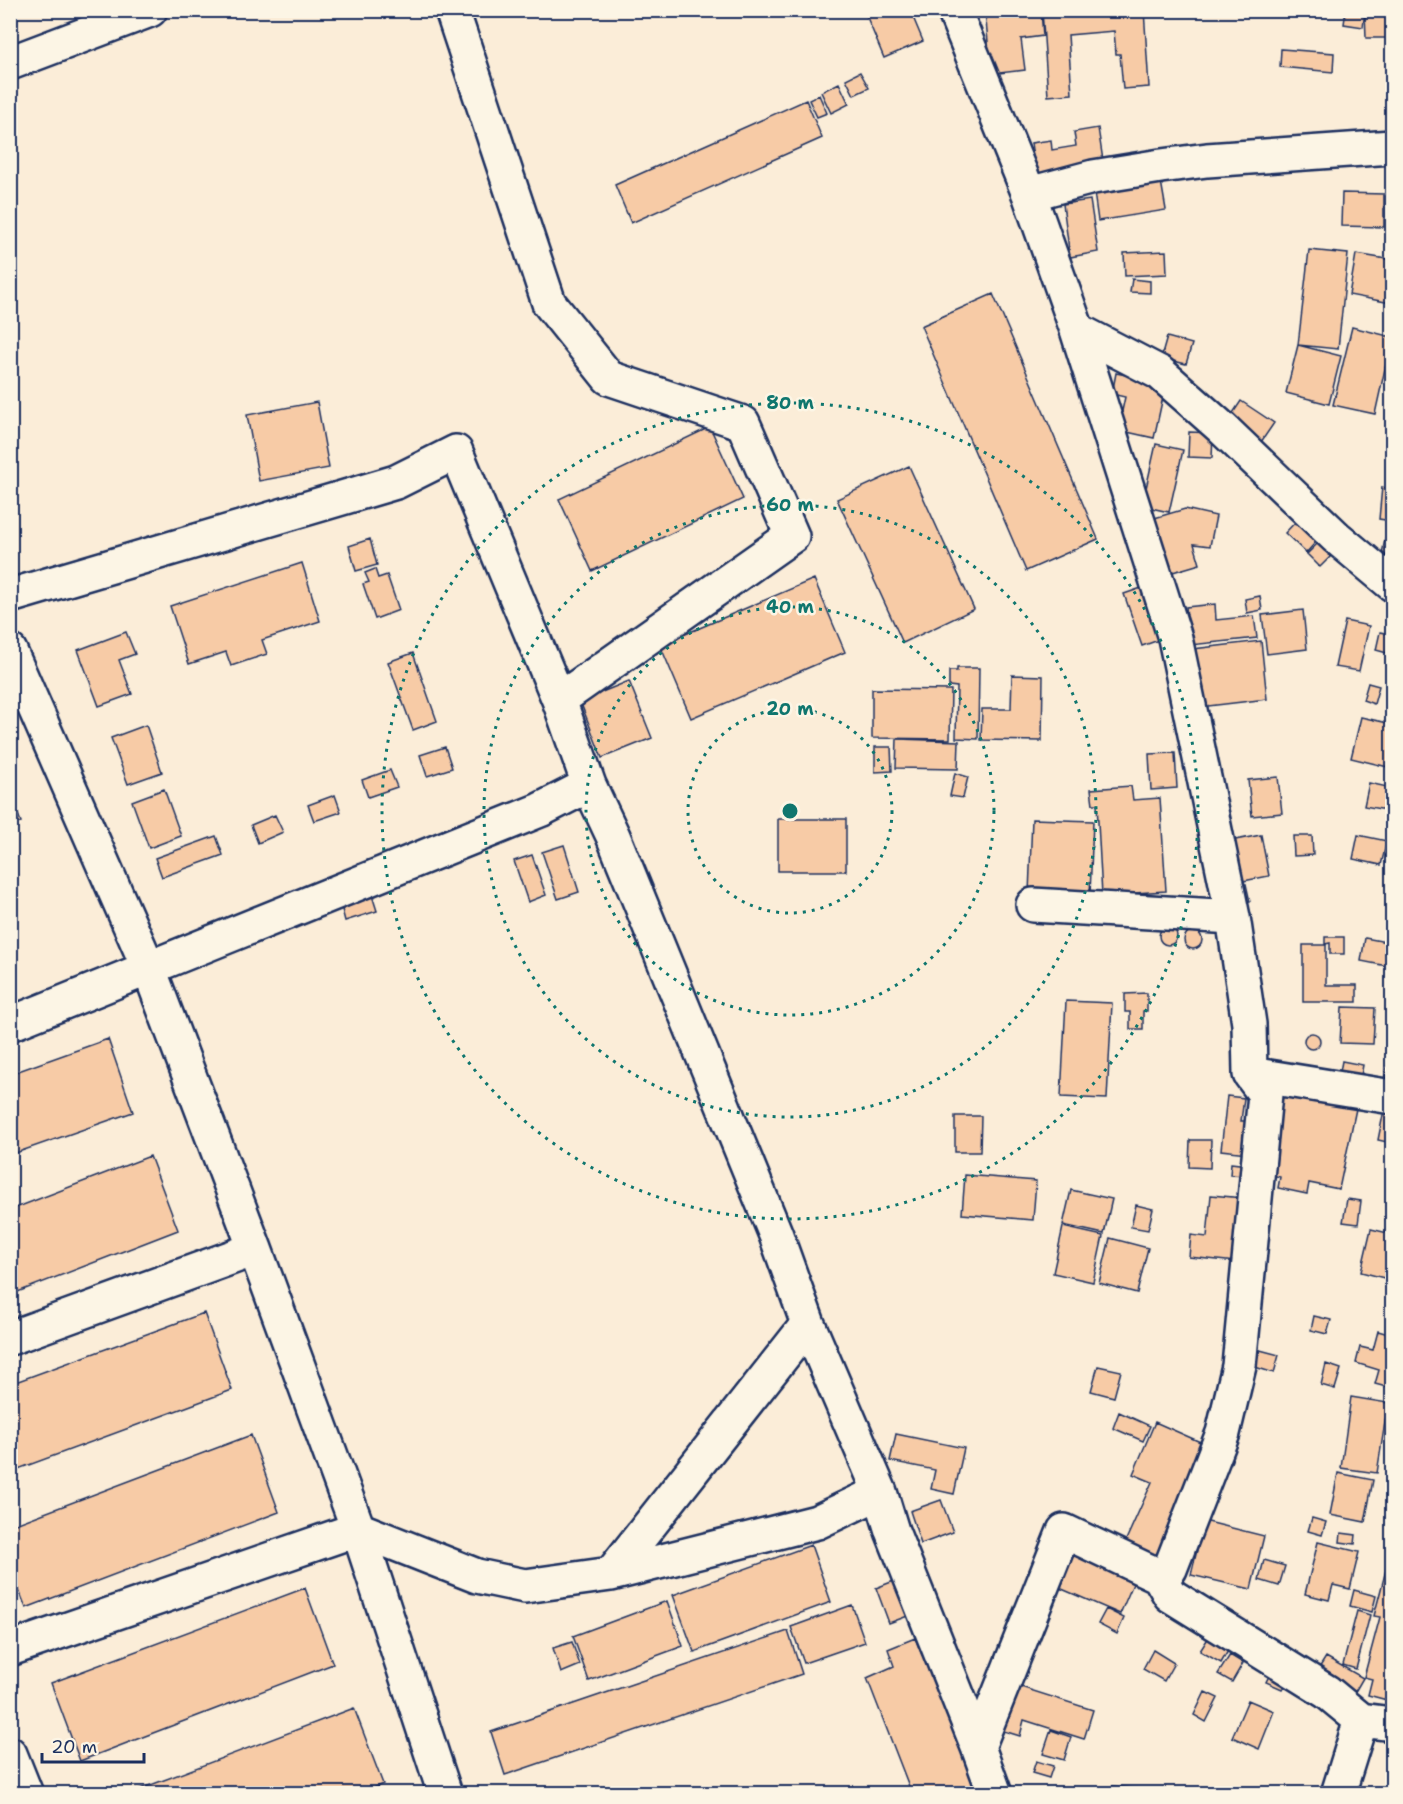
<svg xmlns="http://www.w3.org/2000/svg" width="1403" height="1804" viewBox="0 0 1403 1804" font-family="'Shantell Sans',sans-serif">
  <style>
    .building { fill: #f7cba6; stroke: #1b2f5e; stroke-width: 1.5 }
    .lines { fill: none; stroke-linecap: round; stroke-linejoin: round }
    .minor-casing { stroke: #1b2f5e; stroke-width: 38 }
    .secondary-casing { stroke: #1b2f5e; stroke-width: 38 }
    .minor { stroke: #fcf5e5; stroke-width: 33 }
    .secondary { stroke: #fcf5e5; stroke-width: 33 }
    .ring { fill: none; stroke: #0f766e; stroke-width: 3; stroke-dasharray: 3 6 }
    .centre { fill: #0f766e; stroke: #fcf5e5; stroke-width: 3 }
    .ring-label { font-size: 18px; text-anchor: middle; font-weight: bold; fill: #0f766e; stroke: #fcf5e5; stroke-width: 5; stroke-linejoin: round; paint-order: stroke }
  </style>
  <rect width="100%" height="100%" fill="#fbedd8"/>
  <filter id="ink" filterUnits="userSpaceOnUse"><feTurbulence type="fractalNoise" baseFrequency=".0167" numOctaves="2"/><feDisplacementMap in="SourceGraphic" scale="12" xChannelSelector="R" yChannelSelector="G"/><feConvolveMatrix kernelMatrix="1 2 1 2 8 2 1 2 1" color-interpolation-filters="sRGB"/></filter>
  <g filter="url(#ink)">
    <path class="building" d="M864,10H910L923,41L884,58Z
      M985,10H1015V13L1041,11L1043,36L1021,39L1025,70L991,74Z
      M1042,10H1144L1149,87L1123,89L1120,54H1116L1114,31L1068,35L1072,94L1048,96Z
      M1346,10H1365L1363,27L1344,24Z
      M1392,10V38H1366L1365,11Z
      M1281,49L1334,53L1333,72L1280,67Z
      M860,72L869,88L854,95L846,79Z
      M839,83L849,104L831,113L821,92Z
      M819,95L827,113L817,117L809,100Z
      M806,100L822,138L631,223L615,185Z
      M1098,128L1104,167L1036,178L1031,143L1051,140L1052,150L1076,146L1074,132Z
      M1161,181L1166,210L1098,221L1094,192Z
      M1342,193L1384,194V227L1341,226Z
      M1090,200L1098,252L1070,257L1063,204Z
      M1309,250L1348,254L1338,349L1298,345Z
      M1166,251L1167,274L1125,276L1124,253Z
      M1356,254L1392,260L1391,303L1349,295Z
      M1132,279L1150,281V293L1130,292Z
      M993,294L1098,539L1026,571L921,326Z
      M1352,327L1392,337L1375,414L1333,405Z
      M1167,337L1192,344L1186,364L1161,358Z
      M1298,345L1341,356L1329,404L1286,393Z
      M1116,373L1166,383L1154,438L1118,430L1125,397L1112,394Z
      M1241,401L1274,423L1259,445L1227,422Z
      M317,402L329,468L259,481L247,415Z
      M710,427L743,499L592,571L559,499Z
      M1189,432L1213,433L1212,458L1188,457Z
      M1156,444L1183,450L1169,512L1142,506Z
      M909,466L974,609L903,643L837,499Z
      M1382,487L1392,489V521L1379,519Z
      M1185,509L1216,516L1210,546L1194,544L1200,564L1166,574L1151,519Z
      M1303,514L1323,534L1306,553L1285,533Z
      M1387,531L1392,532V570L1379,567Z
      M370,539L377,565L356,571L349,546Z
      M1319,542L1332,555L1320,567L1307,554Z
      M302,563L320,621L262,640L267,654L231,666L226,652L189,664L170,606Z
      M375,569L378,578L387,575L399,610L375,619L363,584L369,582L365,573Z
      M814,579L845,652L691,718L660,645Z
      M1150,585L1167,637L1142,646L1124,594Z
      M1260,596L1262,610L1247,613L1245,599Z
      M1215,604L1216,620L1254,616L1257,638L1190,645L1186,607Z
      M1303,610L1307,649L1267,654L1262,615Z
      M1345,621L1369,626L1359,671L1335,667Z
      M126,632L135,654L119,660L132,694L99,706L78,650Z
      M1380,632L1391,634L1387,653L1376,650Z
      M1261,641L1267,699L1200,707L1193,649Z
      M413,653L437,721L413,730L388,662Z
      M957,668H979L978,739L956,738L957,687L949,686V671H957Z
      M1012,675L1043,676L1042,741L981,740L982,709H1011Z
      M629,681L652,738L602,758L580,701Z
      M1368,683L1379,686L1374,704L1363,700Z
      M872,689L951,690L950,739L872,738Z
      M1361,717L1392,724V768L1351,758Z
      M146,725L162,772L128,784L111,738Z
      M897,739L959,741L958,769L896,768Z
      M445,747L452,768L427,776L420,755Z
      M875,747H891L892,771L875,772Z
      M1175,753L1177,788L1151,790L1149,754Z
      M390,770L397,787L368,797L362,780Z
      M955,773L968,777L963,798L950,796Z
      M1278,777L1282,813L1252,816L1248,780Z
      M1369,783L1392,788V811L1364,806Z
      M1131,786L1133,800L1160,798L1166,891L1102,895L1097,804H1093L1091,789Z
      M164,789L181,836L149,848L132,801Z
      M10,794L21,822L10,826Z
      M335,795L341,812L314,821L308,805Z
      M275,815L283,832L258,843L251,825Z
      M778,819H846V871H778Z
      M1032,819L1093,821L1090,895L1029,893Z
      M1261,835L1269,876L1233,883L1225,842Z
      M1358,835L1387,841L1381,865L1353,859Z
      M216,836L223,855L162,877L155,858Z
      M1293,836H1312L1313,855L1294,856Z
      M564,845L579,892L558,899L542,852Z
      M532,855L546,895L528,902L514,861Z
      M1246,884L1250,902L1238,905L1233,887Z
      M371,892L377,911L345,921L340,902Z
      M1159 936a9 9 0 1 1 18 0a9 9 0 1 1-18 0Z
      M1184 940a9 9 0 1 1 18 0a9 9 0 1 1-18 0Z
      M1325,937H1344V954H1330V943L1325,944Z
      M1365,938L1392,943V967L1361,961Z
      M1303,945H1326V985H1357V1002H1303Z
      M1147,993V1011H1143V1029H1130V1012H1125V994Z
      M1066,1001L1112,1003L1107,1099L1061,1097Z
      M1342,1007L1375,1008L1373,1044L1340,1043Z
      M1304 1041a8 8 0 1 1 16 0a8 8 0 1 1-16 0Z
      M108,1039L133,1112L10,1155V1074Z
      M1392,1045V1087L1383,1085Z
      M1342,1061L1363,1065L1359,1086L1338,1082Z
      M1282,1088L1357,1104L1339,1189L1309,1183L1307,1194L1278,1188L1280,1177L1264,1173Z
      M1227,1096L1244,1098L1241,1121H1251L1247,1153L1221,1150Z
      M1385,1105L1392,1107V1143L1378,1140Z
      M955,1116H981L980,1152H955Z
      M1190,1140H1211L1210,1168L1189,1167Z
      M150,1156L178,1230L10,1295V1210Z
      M1231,1163L1247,1165L1246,1176L1230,1175Z
      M965,1175L1036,1181L1033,1220L962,1214Z
      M1071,1190L1112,1199L1104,1234L1063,1225Z
      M1211,1195L1243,1198L1236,1262L1189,1257L1191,1235L1207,1237Z
      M1347,1199L1361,1201L1358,1224L1343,1222Z
      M1136,1205L1153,1209L1148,1230L1131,1227Z
      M1063,1227L1103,1236L1093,1282L1053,1273Z
      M1371,1229L1392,1234V1280L1361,1272Z
      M1110,1238L1148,1248L1137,1293L1099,1283Z
      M204,1313L232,1390L10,1472V1384Z
      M1314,1316L1331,1320L1327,1334L1311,1330Z
      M1378,1331L1392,1335V1380L1390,1388L1375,1384L1379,1370L1356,1363L1360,1347L1373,1350Z
      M1260,1350L1279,1355L1274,1373L1255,1367Z
      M1326,1364L1341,1369L1335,1389L1321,1385Z
      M1098,1366L1121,1371L1114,1397L1091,1391Z
      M1351,1397L1388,1403L1377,1473L1341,1468Z
      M1119,1412L1150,1426L1143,1441L1113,1428Z
      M1155,1422L1207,1445L1154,1565L1121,1551L1152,1482L1133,1474Z
      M896,1434L964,1448L954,1494L931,1489L935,1470L890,1461Z
      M251,1435L279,1512L26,1608L10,1567V1526Z
      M1338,1473L1373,1480L1365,1522L1330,1515Z
      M941,1500L953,1532L921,1544L910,1511Z
      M1312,1518L1326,1522L1322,1535L1308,1531Z
      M1204,1521L1264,1536L1251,1589L1191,1575Z
      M1341,1533L1356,1535L1355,1544L1340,1542Z
      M1066,1541L1138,1572L1120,1614L1048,1583Z
      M1318,1542L1359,1552L1350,1589L1333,1585L1329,1600L1305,1594Z
      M811,1545L831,1602L694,1652L673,1595Z
      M1392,1547V1682L1387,1700L1368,1695L1372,1679L1364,1677L1380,1617L1374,1616Z
      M1264,1560L1285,1566L1279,1586L1259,1580Z
      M899,1579L913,1614L889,1623L876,1588Z
      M305,1588L333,1664L80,1761L51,1683Z
      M1354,1590L1376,1596L1372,1612L1350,1606Z
      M667,1601L683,1646L589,1681L573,1636Z
      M852,1605L865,1642L804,1663L791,1627Z
      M1106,1609L1124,1618L1117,1634L1098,1624Z
      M1357,1611L1370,1615L1356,1669L1343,1665Z
      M788,1631L802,1674L505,1775L491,1732Z
      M1212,1632L1232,1644L1221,1663L1200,1651Z
      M915,1638L922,1655L927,1653L982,1794H912L867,1678L894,1666L888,1649Z
      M572,1642L580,1665L561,1673L553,1648Z
      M1153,1650L1174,1663L1164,1681L1143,1669Z
      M1230,1655L1243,1663L1232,1682L1218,1674Z
      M1326,1657L1363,1678L1352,1697L1314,1676Z
      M1273,1668L1288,1676L1282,1689L1266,1682Z
      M1008,1683L1093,1710L1084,1739L1024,1720L1020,1736L994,1728Z
      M1205,1692L1218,1698L1206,1722L1194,1715Z
      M1248,1700L1274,1711L1259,1749L1232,1737Z
      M354,1708L383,1784L359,1794H127Z
      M1051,1730L1071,1737L1064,1760L1043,1754Z
      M1036,1761L1053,1766L1049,1778L1032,1773Z
      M1112,1786L1174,1792V1794H1111Z"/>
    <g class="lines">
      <defs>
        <path id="minor" d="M452,10L549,303L609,378L743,423L792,536L559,700
          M954,10L1029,194L1077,330L1175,638L1233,917L1249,1024L1250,1074L1265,1094L1239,1366L1223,1433L1170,1569L1159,1576
          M1029,194L1093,177L1161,166L1207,160L1392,147
          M1077,330L1160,373L1222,428L1336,537L1392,584
          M10,596L396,482L456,452L559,700L589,785
          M10,651L149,969L255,1249L358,1529L445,1794
          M1033,905L1233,917
          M10,1024L540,810L589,785L613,836L776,1235L808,1324L880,1492L892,1531L978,1747
          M1250,1074L1392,1097
          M10,1338L255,1249
          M611,1574L808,1324
          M10,1649L358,1529L477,1576L525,1586L611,1574L817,1522L880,1492
          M10,1754L26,1794
          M995,1794L978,1747L1064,1531L1159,1576L1170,1595L1327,1692L1361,1720L1392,1724
          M1338,1794L1361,1720"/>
        <path id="secondary" d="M10,63L150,10"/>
      </defs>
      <use href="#minor" class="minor-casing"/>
      <use href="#secondary" class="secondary-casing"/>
      <use href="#minor" class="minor"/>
      <use href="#secondary" class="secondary"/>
    </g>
  </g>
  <g class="ring">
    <circle cx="790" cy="811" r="102"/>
    <circle cx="790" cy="811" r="204"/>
    <circle cx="790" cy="811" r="306"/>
    <circle cx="790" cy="811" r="408"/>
  </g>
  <circle cx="790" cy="811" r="9" class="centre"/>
  <g class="ring-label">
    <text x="790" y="409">80 m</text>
    <text x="790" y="511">60 m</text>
    <text x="790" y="613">40 m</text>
    <text x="790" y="715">20 m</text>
  </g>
  <rect width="1403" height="1804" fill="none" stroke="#fcf5e5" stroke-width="36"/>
  <rect x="18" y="18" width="1367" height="1768" fill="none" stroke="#1b2f5e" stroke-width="2" filter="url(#ink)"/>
  <path d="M42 1753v9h102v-9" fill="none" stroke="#1b2f5e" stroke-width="3"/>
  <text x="51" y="1753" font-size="18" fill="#1b2f5e" stroke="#fcf5e5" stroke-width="4.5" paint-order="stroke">20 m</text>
</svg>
